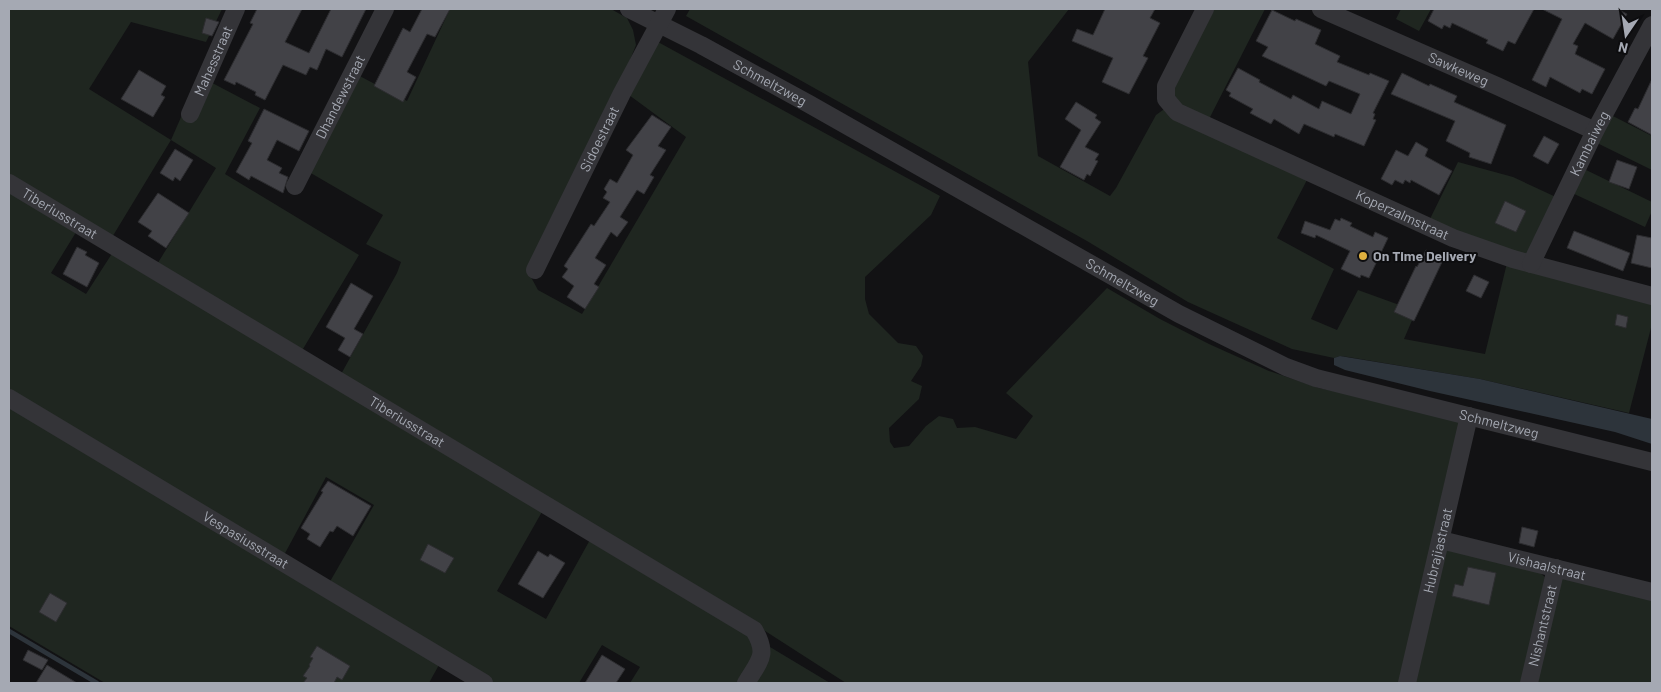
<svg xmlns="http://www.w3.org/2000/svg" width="1661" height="692" viewBox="0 0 1661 692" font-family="Barlow,sans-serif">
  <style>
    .green { fill: #1f2620 }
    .water { fill: #2d343b }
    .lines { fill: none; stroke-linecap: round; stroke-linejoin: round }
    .stream { stroke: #2d343b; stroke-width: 4.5 }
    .building { fill: #424247; stroke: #2d2d30 }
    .minor { stroke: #343438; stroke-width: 18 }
    .poi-dot { fill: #dfb03f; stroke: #0d0d0f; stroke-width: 2 }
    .labels { text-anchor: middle; stroke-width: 4; stroke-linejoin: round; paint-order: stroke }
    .street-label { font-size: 14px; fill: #a5a9b3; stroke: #0d0d0f }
    .poi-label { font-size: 14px; font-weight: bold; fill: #a5a9b3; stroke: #0d0d0f; text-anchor: start }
  </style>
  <rect width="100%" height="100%" fill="#121214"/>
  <path class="green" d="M9,9H222L206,42L131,22L89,89L171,140L199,76L260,108L225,174L359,255L300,354L156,266L216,168L171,140L111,239L9,178Z
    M450,9H611L627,18L633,30L636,45L630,60L527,270L538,290L582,314L686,137L629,95L658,42L940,196L931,215L865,277V299L869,314L898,343L916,346L923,356L921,366L911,381L922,386L919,399L889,428L890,442L894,448L909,446L926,426L939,416L953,419L957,428L975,427L1016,439L1033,416L1006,393L1107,288L1160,319L1209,344L1269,371L1319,388L1459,418L1463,422L1402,683H846L740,615L340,376L397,273L401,262L366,244L383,215L309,172L354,73L407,101Z
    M690,9H1069L1028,62L1038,156L1110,196L1116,188L1156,115L1167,107L1308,178L1277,238L1334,269L1311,319L1337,330L1358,290L1416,311L1404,339L1485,354L1507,263L1652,301V324L1629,413L1480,379L1348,357L1340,356L1334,358L1292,349L1188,302L1087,241L686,16Z
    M1210,9H1265L1207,123L1175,105L1171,83Z
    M1401,9H1431L1419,31L1396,19Z
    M1609,114L1652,136V170L1595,142Z
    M1458,162L1513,177L1558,198L1527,256L1428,223Z
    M1582,168L1652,202V211L1645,227L1570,192Z
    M9,188L78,229L51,273L86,294L113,252L543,510L497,591L546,619L591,538L749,631L759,648L741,683H630L640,667L602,645L579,683H493L328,585L374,505L326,477L283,557L9,393Z
    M9,404L440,663L429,683H105L9,626Z
    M1447,548L1540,573L1545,577L1521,683H1411Z
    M1565,576L1652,600V683H1532L1559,579Z
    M770,647L830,683H748L764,648Z"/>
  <path class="water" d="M1340,356L1480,379L1652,419V444L1615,432L1430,391L1345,370L1334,365V358Z"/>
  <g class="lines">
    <path class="stream" d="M9,631L97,683"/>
  </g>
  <path class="building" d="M257,9H302L285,42L309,53L331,9H366L342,57L326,49L317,70L310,67L306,75L283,65L265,100L255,95L256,92L236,82L235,85L224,80L253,24L250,23Z
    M422,9H450L435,37L427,34L407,72L416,77L403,102L374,86L403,28L410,32Z
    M1105,9H1155L1150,18L1160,23L1143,56L1148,58L1129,94L1102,82L1113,58L1072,41L1077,29L1093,35Z
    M1434,9H1534L1515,44L1508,41L1503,51L1486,43L1488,40L1452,23L1450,28L1444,25L1442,29L1428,21Z
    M1542,9H1617L1627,14L1613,39L1585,23L1573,44L1578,46L1575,54L1605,69L1592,94L1582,89L1580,93L1550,77L1546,87L1532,80L1562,19Z
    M1272,10L1295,21L1296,19L1321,30L1315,44L1340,56L1337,62L1369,75L1370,73L1389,81L1373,113L1375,114L1373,119L1376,120L1364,146L1335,134L1334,137L1304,124L1299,134L1274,119L1271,124L1250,113L1253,109L1229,96L1231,93L1226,90L1238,68L1260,80L1259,82L1291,99L1293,95L1319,109L1322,101L1351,114L1360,94L1329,81L1326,86L1262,56L1268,47L1256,41Z
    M206,18L219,22L212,36L202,33Z
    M139,70L166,86L161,95L165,97L153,117L121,99Z
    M1402,73L1429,86L1430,84L1457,96L1454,102L1506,125L1491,164L1469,157L1470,153L1446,141L1455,121L1391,94Z
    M1652,79V135L1628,122L1635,108L1638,109Z
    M1076,102L1097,115L1095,118L1101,122L1085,147L1099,154L1095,160L1098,161L1090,176L1087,174L1084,180L1060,167L1081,130L1065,119Z
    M264,109L309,131L299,151L277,140L267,160L282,168L279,173L288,177L283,193L251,176L249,180L236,172L252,143L248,141Z
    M652,115L671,127L658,146L666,150L650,175L654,177L644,194L637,190L620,217L628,222L617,237L611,232L595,258L606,265L594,284L599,287L585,309L567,297L574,286L562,277L568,269L564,266L591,224L594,226L610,202L603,198L607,192L604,189L610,179L617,183L633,155L626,150Z
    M1544,136L1559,144L1548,164L1533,156Z
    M1416,142L1428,149L1425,156L1452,171L1439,195L1411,180L1410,183L1405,180L1403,184L1395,180L1392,185L1381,179L1396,150L1408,156Z
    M175,149L193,160L180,181L175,177L173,181L160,173Z
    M1617,160L1637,167L1629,189L1609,182Z
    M158,193L189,213L166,248L148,236L152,231L138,222Z
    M1505,201L1526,211L1516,232L1495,223Z
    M1341,218L1352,223L1350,226L1373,237L1375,232L1388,238L1369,278L1361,275L1360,278L1341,269L1350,251L1316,235L1315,238L1301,233L1305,221L1330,230L1335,219L1340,221Z
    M1574,231L1630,253L1623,271L1567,248Z
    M1637,235L1652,238V268L1631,263Z
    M77,247L87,252L85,255L99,263L87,287L63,274Z
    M1426,250L1443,260L1414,321L1394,312L1416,266L1417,267Z
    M1474,275L1489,282L1481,298L1466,291Z
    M351,283L373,296L354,329L363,334L350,357L338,350L345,338L326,327Z
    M1617,314L1628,317L1626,328L1615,325Z
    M328,481L371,506L353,536L337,526L333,532L330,531L320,547L307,539L310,534L301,528L323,492L321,491Z
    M1522,527L1538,531L1534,547L1519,543Z
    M428,544L454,558L445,573L420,560Z
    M538,551L548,557L550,554L565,563L543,598L518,584Z
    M1468,567L1496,573L1489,605L1452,596L1455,584L1463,586Z
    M50,593L67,603L56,622L39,612Z
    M317,646L350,666L342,680L337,677L334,683H303L307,678L303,676L310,666L309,665L313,658L310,657Z
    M28,650L48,660L42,670L23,660Z
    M602,655L625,669L616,683H585Z
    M47,665L77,683H36Z"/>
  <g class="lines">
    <g class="minor">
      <path id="s1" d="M629,9L701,45L809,104L1179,314L1286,367L1316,378L1652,462"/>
      <path id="s2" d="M1205,9L1166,86V99L1177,112L1453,238L1513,259L1652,296"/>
      <path id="s3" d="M1321,9L1497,86L1595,131"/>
      <path id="s4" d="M190,114L236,9"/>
      <path id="s5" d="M9,183L754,630C769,655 759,661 746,683"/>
      <path id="s6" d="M295,186L385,9"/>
      <path id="s7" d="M1531,264L1595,131L1652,25"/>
      <path id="s8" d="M535,270L622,93L667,9"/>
      <path id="s9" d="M9,398L484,683"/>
      <path id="s10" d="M1441,540L1652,592"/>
      <path id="s11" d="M1407,683L1469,416"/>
      <path id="s12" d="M1529,683L1556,568"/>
    </g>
  </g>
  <circle class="poi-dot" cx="1363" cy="256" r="5"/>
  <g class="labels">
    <g class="street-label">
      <text dy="5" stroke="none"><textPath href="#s4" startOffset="58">Mahesstraat</textPath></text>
      <text dy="5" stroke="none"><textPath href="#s3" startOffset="150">Sawkeweg</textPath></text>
      <text dy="5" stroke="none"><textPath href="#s1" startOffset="159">Schmeltzweg</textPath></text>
      <text dy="5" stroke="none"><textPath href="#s6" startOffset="100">Dhandewstraat</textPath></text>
      <text dy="5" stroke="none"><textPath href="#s8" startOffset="146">Sidoestraat</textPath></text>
      <text dy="5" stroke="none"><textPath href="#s7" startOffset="134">Kambaiweg</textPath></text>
      <text dy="5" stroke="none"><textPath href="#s5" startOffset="59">Tiberiusstraat</textPath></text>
      <text dy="5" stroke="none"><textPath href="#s2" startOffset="364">Koperzalmstraat</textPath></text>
      <text dy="5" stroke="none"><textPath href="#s1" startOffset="564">Schmeltzweg</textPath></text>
      <text dy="5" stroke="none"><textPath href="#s5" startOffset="464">Tiberiusstraat</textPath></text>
      <text dy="5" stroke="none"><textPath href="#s1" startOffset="969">Schmeltzweg</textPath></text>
      <text dy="5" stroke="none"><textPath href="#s9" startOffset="276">Vespasiusstraat</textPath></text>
      <text dy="5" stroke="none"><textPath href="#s11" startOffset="136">Hubrajiastraat</textPath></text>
      <text dy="5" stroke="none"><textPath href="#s10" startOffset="109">Vishaalstraat</textPath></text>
      <text dy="5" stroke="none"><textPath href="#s12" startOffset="59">Nishantstraat</textPath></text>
    </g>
    <g class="poi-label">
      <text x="1373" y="261">On Time Delivery</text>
    </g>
  </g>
  <rect width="1661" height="692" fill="none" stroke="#a5a9b3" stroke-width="20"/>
  <g transform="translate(1626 35) rotate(193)" stroke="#0d0d0f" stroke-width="4" paint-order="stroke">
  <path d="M0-4L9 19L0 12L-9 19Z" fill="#a5a9b3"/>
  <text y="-8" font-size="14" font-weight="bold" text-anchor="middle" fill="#a5a9b3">N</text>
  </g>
</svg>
